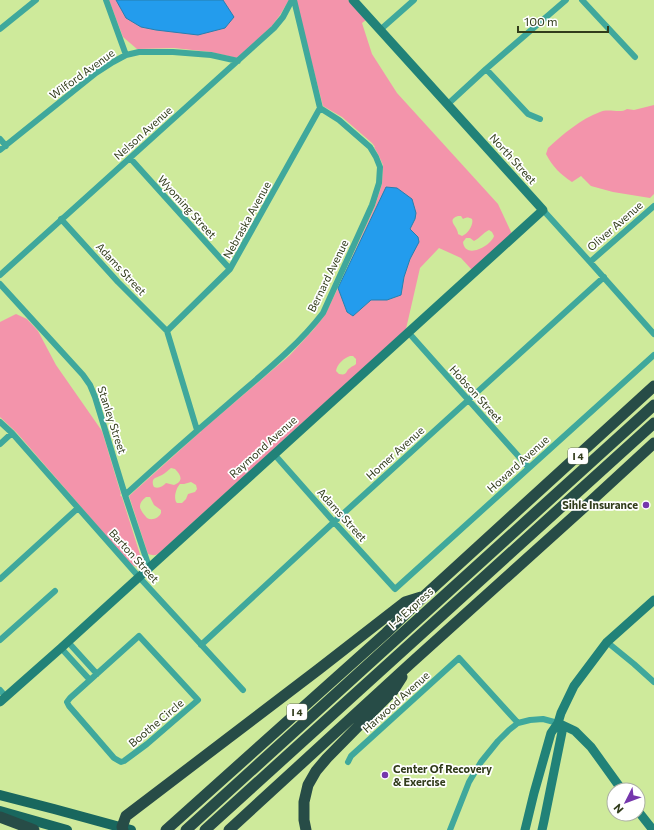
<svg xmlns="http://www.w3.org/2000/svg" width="654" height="830" viewBox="0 0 654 830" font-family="Commissioner,sans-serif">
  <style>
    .green { fill: #f394ab; fill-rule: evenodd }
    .water { fill: #239ced; stroke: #277fae }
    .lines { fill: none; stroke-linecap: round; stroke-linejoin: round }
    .street { stroke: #3fa89c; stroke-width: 6 }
    .secondary { stroke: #218278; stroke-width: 9 }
    .primary { stroke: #19675e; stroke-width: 10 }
    .highway { stroke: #274c47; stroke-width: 11 }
    .poi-dot { fill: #7537ac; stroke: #fff; stroke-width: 1.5 }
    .labels { text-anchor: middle; stroke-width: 3.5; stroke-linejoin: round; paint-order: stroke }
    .shield { fill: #fff; stroke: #6f765f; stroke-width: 1 }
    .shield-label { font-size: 10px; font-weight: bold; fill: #313c1b }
    .street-label { font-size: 11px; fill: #313c1b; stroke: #fff }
    .poi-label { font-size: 11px; font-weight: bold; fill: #313c1b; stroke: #fff; text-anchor: end }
  </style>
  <rect width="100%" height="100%" fill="#ceea9b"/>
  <path class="green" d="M109,0H289L280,15L272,26L237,58L211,52L174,48L137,49L123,37Z
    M297,0H348L366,20L362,23L372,54L397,93L498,204L512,234L472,270L461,258L439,248L420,268L406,329L158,554C154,556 152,555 148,554L129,496L199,433L201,432V431L290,355L314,329L325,315L338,288L347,312L353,316L371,300H387L401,295L404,277L410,259L418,242V237L410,229L415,219L381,197L343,277L375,206L382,184L383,165L379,156L374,147H375L372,143L342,117L323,106L296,2ZM458,216H461L463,219C467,217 468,217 472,219C474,224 468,234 462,236L458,234C458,232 457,230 456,228C453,223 449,219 458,216ZM489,230L492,232L494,236C491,246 465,260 463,242L466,238H470L474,241C480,238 483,233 489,230ZM350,356H353L356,359V364C354,366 352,366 350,368C345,371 348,376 339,374L336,371C337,364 344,358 350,356ZM171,468L175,469C181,475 184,481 174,485L166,483C163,486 159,489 154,487C150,478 156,478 162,475C166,473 168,470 171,468ZM191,482L196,485L197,489L195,492L188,494L186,499L182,503H177C173,499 176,488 180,484H184ZM146,497H150L154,505L161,510V513C159,518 152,521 147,518C140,510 136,505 146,497Z
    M654,105V194L650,198L613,192L591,186L581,176L572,182C561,175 552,166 546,154L548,148C563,134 581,119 600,112C609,108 620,114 627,109L634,110Z
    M16,314L27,319L38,331L56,365L102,431L121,494L120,495L122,497L143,564C137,569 133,566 128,561L17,433L0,417V322Z"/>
  <path class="water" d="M116,0H223L234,17L225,28L198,35L156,30L141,27L126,18Z
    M386,187L397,188L412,199L416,213L415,219L410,229L418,237L419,242L410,259L404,277L401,295L387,300H371L353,316L347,312L338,288Z"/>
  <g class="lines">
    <path class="street" d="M106,0L126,55
      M582,0L635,57
      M0,29L36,0
      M380,30L414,0
      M486,69L528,114L540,119
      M448,104L486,69L566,0
      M0,139L6,146
      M0,150L96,73L113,62L126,55L139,52H173L211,55L238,61
      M130,158L230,269
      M543,210L590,262L654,334
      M61,219L118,282L167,331L197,430
      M590,262L654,206
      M0,275L274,28L283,17L292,0
      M0,284L83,375L90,385L95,397L125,495L149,567
      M167,331L230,269L320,108L294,0
      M408,332L529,468
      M0,422L12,433L139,577L243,690
      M0,444L12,433
      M274,454L334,522L395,589L654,355
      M125,495C159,464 193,434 228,404C261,375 296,348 323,313L372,205L379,183L380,167L376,157L370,147L339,120L320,108
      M0,579L78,508
      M139,636L198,700L147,744L124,761L121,762L114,758L69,706L67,702L70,698Z
      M0,640L55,591
      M68,642L97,674
      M607,642L634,664L654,682
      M201,645L334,522L604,277
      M61,648L90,680
      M0,690L6,697
      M348,762L351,756L459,658L518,723
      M450,830L469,782L481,762L498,741L509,730L518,723L530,720L543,719L558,723"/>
    <path class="secondary" d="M0,702L61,648L543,210L353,0
      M558,723L575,731L591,747L622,790
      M638,811L653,830
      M525,830L534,793L551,733L558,723L561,713L574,686L607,642L654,600
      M542,830L544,821L562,732L558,723"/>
    <path class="primary" d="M0,795L54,809L131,830
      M0,811L67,830"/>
    <path class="highway" d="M0,817L34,830
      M123,830L122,827L126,816L319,669L405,602L421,597
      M166,830L386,633L424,596L654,386
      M186,830L654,405
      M205,830L654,423
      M229,830L410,664L591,501L654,443
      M306,830L304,820V802L308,785L316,771L327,758L393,691L402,677"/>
  </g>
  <g class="poi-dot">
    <circle cx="646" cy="505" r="4"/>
    <circle cx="385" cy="775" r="4"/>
  </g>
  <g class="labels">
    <g class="shield">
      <rect x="568" y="448" width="20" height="16" rx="3"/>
      <rect x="287" y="704" width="20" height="16" rx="3"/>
    </g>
    <g class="shield-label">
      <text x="578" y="460">I 4</text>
      <text x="297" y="716">I 4</text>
    </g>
    <g class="street-label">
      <text transform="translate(82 74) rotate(-36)" y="4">Wilford Avenue</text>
      <text transform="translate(143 133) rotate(-42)" y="4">Nelson Avenue</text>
      <text transform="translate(513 159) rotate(48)" y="4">North Street</text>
      <text transform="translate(187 207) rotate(48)" y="4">Wyoming Street</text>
      <text transform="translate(247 220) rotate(-61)" y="4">Nebraska Avenue</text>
      <text transform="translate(615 226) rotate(-41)" y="4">Oliver Avenue</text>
      <text transform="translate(121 269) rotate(47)" y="4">Adams Street</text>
      <text transform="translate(328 276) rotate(-64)" y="4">Bernard Avenue</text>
      <text transform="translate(476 394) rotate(48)" y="4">Hobson Street</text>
      <text transform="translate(112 420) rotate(72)" y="4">Stanley Street</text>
      <text transform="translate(263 447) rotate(-42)" y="4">Raymond Avenue</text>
      <text transform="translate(395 453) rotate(-42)" y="4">Homer Avenue</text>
      <text transform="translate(518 464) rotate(-42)" y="4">Howard Avenue</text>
      <text transform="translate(342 515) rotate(48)" y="4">Adams Street</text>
      <text transform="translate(134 556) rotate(48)" y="4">Barton Street</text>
      <text transform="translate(411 608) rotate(-42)" y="4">I-4 Express</text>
      <text transform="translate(396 702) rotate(-42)" y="4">Harwood Avenue</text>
      <text transform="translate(156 723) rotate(-40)" y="4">Boothe Circle</text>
    </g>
    <g class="poi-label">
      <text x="638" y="509">Sihle Insurance</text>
      <text x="393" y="773" text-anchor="start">Center Of Recovery<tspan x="393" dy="13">&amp; Exercise</tspan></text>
    </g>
  </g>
  <g transform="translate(626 802) rotate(228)"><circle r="19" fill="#ffffff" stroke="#adb1a4"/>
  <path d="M0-3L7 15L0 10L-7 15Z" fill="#7537ac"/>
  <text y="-6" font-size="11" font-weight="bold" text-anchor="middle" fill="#313c1b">N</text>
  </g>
  <path d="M518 26v6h90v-6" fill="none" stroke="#313c1b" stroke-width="2"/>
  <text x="524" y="26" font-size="12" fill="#313c1b" stroke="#ffffff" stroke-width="3" paint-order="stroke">100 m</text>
</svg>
